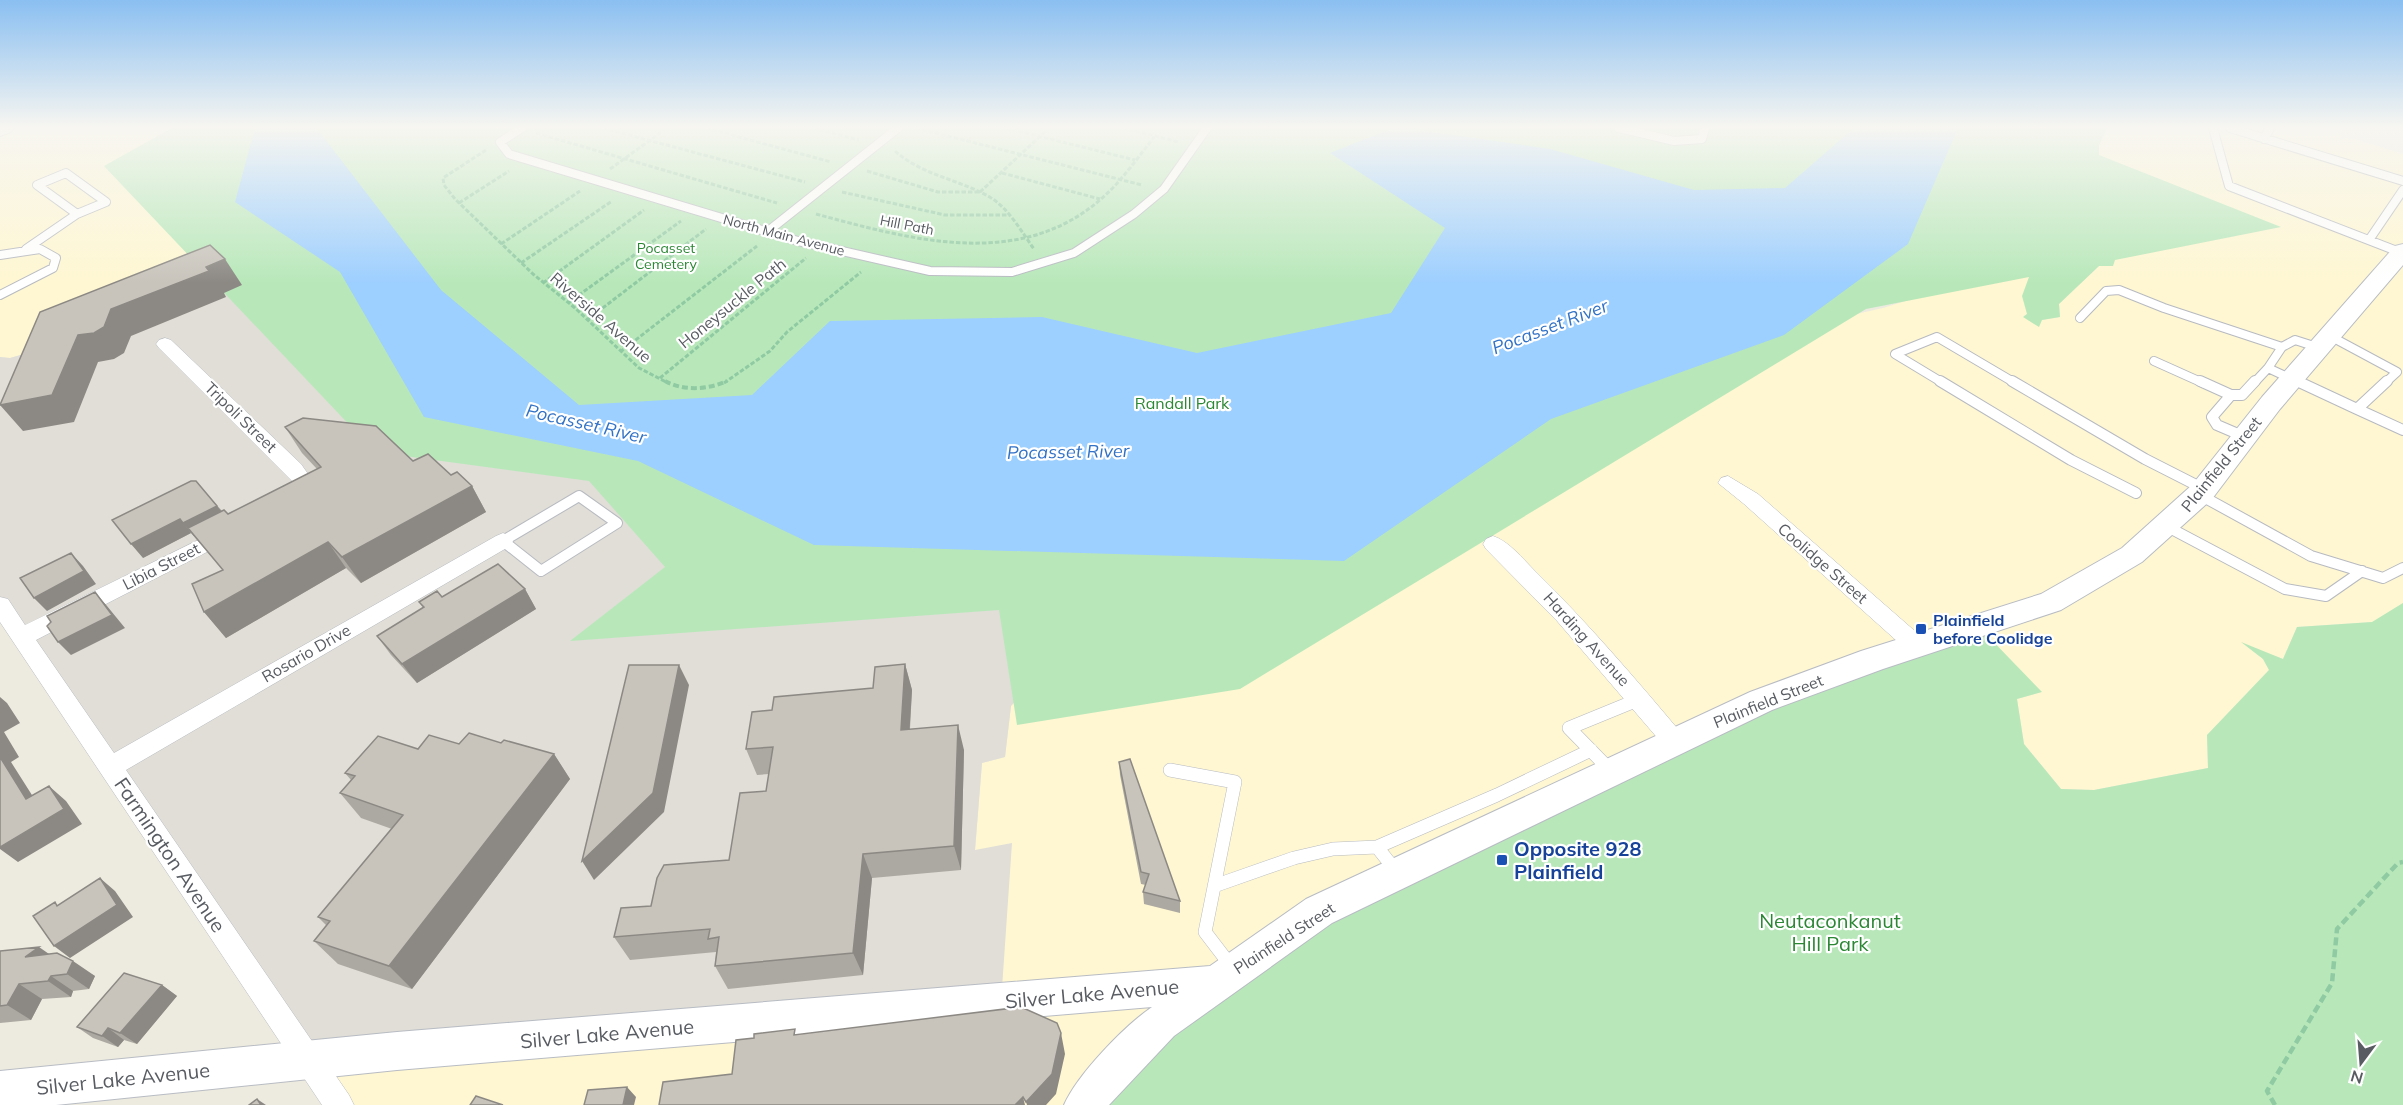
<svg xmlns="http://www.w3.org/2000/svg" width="2403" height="1105" viewBox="0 0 2403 1105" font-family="Mulish,sans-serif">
	<rect width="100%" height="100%" fill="#edebdf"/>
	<!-- commercial -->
	<path fill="#fff7d2" d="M 0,128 L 246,128 L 249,231 L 31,352 L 10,358 L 0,357 Z
		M 2107,128 L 2343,128 L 2339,142 L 2344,138 L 2355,139 L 2403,154 L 2403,603 L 2373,622 L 2297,627 L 2283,659 L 2245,645 L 2263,659 L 2269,670 L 2207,735 L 2208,768 L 2094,790 L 2061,789 L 2024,744 L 2017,699 L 2041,692 L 1983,631 L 1083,1105 L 334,1105 L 318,1064 L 1012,844 L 975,851 L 982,763 L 1005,757 L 1011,706 L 1039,676 L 1795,328 L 1883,308 L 1950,287 L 2033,269 L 2027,314 L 2024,316 L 2042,320 L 2060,317 L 2059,304 L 2099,266 L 2093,177 L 2099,145 Z"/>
	<!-- industrial -->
	<path fill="#e0ded7" d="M 216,263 L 1018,564 L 1039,676 L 1011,706 L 1005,757 L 982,763 L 975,850 L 1012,843 L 1002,988 L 318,1064 L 0,608 L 0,357 L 10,358 L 31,352 Z"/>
	<!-- green -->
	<path fill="#b8e8ba" d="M 172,128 L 2107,128 L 2099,145 L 2099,155 L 2281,227 L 2115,260 L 2113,266 L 2099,266 L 2059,304 L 2060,317 L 2042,320 L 2039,327 L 2023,317 L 2027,314 L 2022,296 L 2029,277 L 1866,309 L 1240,689 L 1017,725 L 999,610 L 570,641 L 665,567 L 589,481 L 375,452 L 104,166 Z
		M 2403,603 L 2403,1105 L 1083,1105 L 1237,968 L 1688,735 L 1982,630 L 2042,692 L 2017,699 L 2024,744 L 2061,789 L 2094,790 L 2208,768 L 2207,735 L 2269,670 L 2263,659 L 2241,642 L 2283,659 L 2297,627 L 2372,622 Z"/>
	<!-- water -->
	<path fill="#9dcfff" d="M 255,128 L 319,128 L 318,130 L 441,290 L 579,405 L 752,395 L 830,321 L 1042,317 L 1197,353 L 1391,313 L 1445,228 L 1330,153 L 1393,128 L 1406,128 L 1550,149 L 1694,190 L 1785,188 L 1854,128 L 1958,128 L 1908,244 L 1784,335 L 1551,419 L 1344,561 L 814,545 L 638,461 L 424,417 L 340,272 L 235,202 Z"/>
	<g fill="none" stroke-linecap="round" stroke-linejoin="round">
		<defs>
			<path id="lane-far2" d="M 522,128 L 500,142 L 509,154 L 798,241 L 930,271 L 1012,272 L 1074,253 L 1134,214 L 1164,189 L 1207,128
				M 1619,128 L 1674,141 L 1702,139 L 1705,128
				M 2213,128 L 2229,186 L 2402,253
				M 2230,128 L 2403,181
				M 2264,139 L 2270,128
				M 66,173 L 106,202 L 77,214 L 37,185 Z
				M 767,232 L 898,128
				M 2369,240 L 2403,190
				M 26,249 L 77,214
				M 0,255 L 40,249 L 56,258 L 53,268 L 0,295
				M 2080,318 L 2106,291 L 2119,290 L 2164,308 L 2282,347 L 2268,368 L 2300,383
				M 2330,336 L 2397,372 L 2385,383
				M 2282,347 L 2295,340 L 2320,348
				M 2154,361 L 2203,383
				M 1943,383 L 1895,354 L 1937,337 L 2015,383
				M 2254,383 L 2268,368"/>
			<path id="lane-far1" d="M 1940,381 L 2071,460 L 2136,493
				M 2012,381 L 2145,459 L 2204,489
				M 2200,381 L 2231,395 L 2242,395 L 2255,381
				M 2297,381 L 2357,409 L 2387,381
				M 2231,395 L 2212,417 L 2217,425 L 2245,437
				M 2357,409 L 2403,430
				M 2200,495 L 2311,556 L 2383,578 L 2403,568
				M 579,496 L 617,523 L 541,571 L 503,541 Z
				M 2166,526 L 2285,589 L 2326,596 L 2362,571
				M 1631,703 L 1640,699"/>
			<path id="lane" d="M 1170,770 L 1235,782 L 1205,932 L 1231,966
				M 1612,772 L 1569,728 L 1635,701
				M 1377,847 L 1497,795 L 1591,750
				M 1214,886 L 1294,858 L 1333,849 L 1377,847 L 1396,871"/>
			<path id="street" d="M 165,338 L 171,340 L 301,464 L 313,481 L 315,490 C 309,501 299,508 287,504 L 284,499 L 294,488 L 293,482 L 159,348 L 156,344 L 159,340 Z
				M 1728,476 L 1758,494 L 1924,639 L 1927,645 L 1924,651 L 1916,654 L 1908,651 L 1744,504 L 1718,483 L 1721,478 Z
				M 229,525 L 236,527 L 239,532 L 236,537 L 36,640 L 114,753 L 496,536 L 503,533 L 510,536 L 513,541 L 510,546 L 126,770 L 349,1095 L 354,1105 L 322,1105 L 0,622 L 0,597 L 8,599 L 25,625 Z
				M 1493,536 C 1509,541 1523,559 1535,571 C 1587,622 1635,678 1682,734 L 1686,741 L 1682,748 L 1674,751 L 1666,748 L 1557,621 L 1486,549 L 1483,544 L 1486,539 Z"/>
			<path id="secondary" d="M 0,128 L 14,128 L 11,132 L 0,136 Z
				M 2403,244 L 2403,265 L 2280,409 L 2212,499 L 2142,562 L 2061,610 L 1883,669 L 1772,710 L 1332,923 L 1174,1036 L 1109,1105 L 1064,1105 C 1077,1075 1124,1026 1152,1007 L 397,1070 L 56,1105 L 0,1105 L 0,1071 L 397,1032 L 1210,966 L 1306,899 L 1750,692 L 1861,651 L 2041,594 L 2122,548 L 2192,485 L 2262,397 L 2395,246 Z"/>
		</defs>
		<!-- lane-far2 casing -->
		<use href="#lane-far2" stroke="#b7bac0" stroke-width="10"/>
		<!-- lane-far1 casing -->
		<use href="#lane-far1" stroke="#b7bac0" stroke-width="12"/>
		<!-- lane casing -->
		<use href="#lane" stroke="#b7bac0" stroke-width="14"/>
		<!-- street casing -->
		<use href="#street" stroke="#b7bac0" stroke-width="1"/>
		<!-- secondary casing -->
		<use href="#secondary" stroke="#b8bcc3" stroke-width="2"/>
		<!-- path-far2 -->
		<path stroke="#90caa3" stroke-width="3" stroke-dasharray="4.5 2" stroke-linecap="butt" d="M 603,128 L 805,182
			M 706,128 L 831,162
			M 813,128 L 859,140
			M 916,128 L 1142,185
			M 1006,128 L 1135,160
			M 1123,128 L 1179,142
			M 536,133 L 777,203
			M 486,150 L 443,178 L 444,185 L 455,199 L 533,274 L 575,308 L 639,368 L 668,383
			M 895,151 C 922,175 957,179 988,196 C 1008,207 1021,231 1034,249
			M 610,169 L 667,128
			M 867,171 L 938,192 L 980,192
			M 1002,173 L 1100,199
			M 842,192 L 945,215 L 1009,215
			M 980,192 L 1049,128
			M 459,203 L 509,171
			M 816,214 C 909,239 1019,271 1101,199 C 1122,181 1138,157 1155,136
			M 501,244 L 580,191
			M 521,263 L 612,201
			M 543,283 L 644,210
			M 568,303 L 681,221
			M 587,320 L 706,229
			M 620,352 L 757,246
			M 660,378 L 806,258
			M 724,383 L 770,351 L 787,332 L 861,272"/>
		<!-- path-far1 -->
		<path stroke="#90caa3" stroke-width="4" stroke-dasharray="6 3" stroke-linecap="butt" d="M 665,381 C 683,391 708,390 727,381"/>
		<!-- path -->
		<path stroke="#90caa3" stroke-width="4.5" stroke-dasharray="8 4" stroke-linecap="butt" d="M 2275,1105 L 2267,1091 L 2332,983 L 2337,929 L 2398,863 L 2403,862"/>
		<!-- lane-far2 -->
		<use href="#lane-far2" stroke="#fff" stroke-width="8"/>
		<!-- lane-far1 -->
		<use href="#lane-far1" stroke="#fff" stroke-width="10"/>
		<!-- lane -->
		<use href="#lane" stroke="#fff" stroke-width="13"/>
		<!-- street -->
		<use href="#street" fill="#fff" fill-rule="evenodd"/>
		<!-- secondary -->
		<use href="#secondary" fill="#fff" fill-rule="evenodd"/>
	</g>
	<!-- wall -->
	<path fill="#aca9a2" d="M 285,427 L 413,461 L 451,475 L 472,486 L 486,512 L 361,583 L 346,568 L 226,638 L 204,612 L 223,570 L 191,533 L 143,558 L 196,481 L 222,511 L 228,514 L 317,469 L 302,453 Z
		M 525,589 L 536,609 L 417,683 L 391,655 L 377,636 L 423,608 L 419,602 L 442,597 Z
		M 905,664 L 912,690 L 910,729 L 964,750 L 961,870 L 872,878 L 863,975 L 728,989 L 715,966 L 716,952 L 630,960 L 614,937 L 651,906 L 729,860 L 766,791 L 769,774 L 757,775 L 746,749 L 772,710 L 873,688 Z
		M 501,743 L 554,754 L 570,779 L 412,989 L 338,964 L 314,941 L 327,926 L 318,917 L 392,829 L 361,818 L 340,793 L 351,780 L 345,773 L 418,749 L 459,744 Z
		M 1119,762 L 1180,901 L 1180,913 L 1144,904 L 1143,892 L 1146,885 L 1141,884 L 1120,775 Z
		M 0,951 L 49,954 L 95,976 L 89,989 L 73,991 L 71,997 L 42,999 L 31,1020 L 0,1023 Z
		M 162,985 L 177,996 L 137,1044 L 124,1040 L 118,1047 L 93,1038 L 77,1027 Z"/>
	<!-- shaded-wall -->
	<path fill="#8c8984" d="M 225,259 L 242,285 L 224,293 L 226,297 L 131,336 L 124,353 L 114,359 L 98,362 L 74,422 L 23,431 L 0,405 L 78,335 L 111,309 Z
		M 472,486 L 486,512 L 361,583 L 342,557 Z
		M 217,506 L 228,519 L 194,536 L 183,523 Z
		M 180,519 L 191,533 L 143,558 L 131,544 Z
		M 328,542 L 346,568 L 226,638 L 204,612 Z
		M 71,553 L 83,566 L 96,584 L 47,611 L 34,598 Z
		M 525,589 L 536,609 L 417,683 L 402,664 Z
		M 95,592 L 107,606 L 125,628 L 71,655 L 58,642 Z
		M 905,664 L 912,690 L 908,755 L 901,730 Z
		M 679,665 L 689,685 L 664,812 L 594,880 L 582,861 Z
		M 0,697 L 7,703 L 20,723 L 4,732 L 19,757 L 11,762 L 44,814 L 26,799 L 0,757 Z
		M 958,725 L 964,750 L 961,870 L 954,846 Z
		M 554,754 L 570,779 L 412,989 L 389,966 Z
		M 49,786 L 66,801 L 82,824 L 18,862 L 0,849 L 0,847 Z
		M 863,854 L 872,878 L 863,975 L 853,953 Z
		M 100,878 L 115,891 L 133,917 L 70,958 L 54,946 Z
		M 39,947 L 62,963 L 25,957 Z
		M 73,961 L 95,976 L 89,989 L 67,974 Z
		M 51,976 L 73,991 L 71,997 L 48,981 Z
		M 19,984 L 42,999 L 31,1020 L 7,1005 Z
		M 162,985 L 177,996 L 137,1044 L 120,1033 Z
		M 108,1028 L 124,1040 L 118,1047 L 102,1036 Z
		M 1061,1033 L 1065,1054 L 1056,1094 L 1046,1105 L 1027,1105 L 1026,1102 Z
		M 627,1087 L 636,1097 L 634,1105 L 623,1105 Z
		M 1023,1097 L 1025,1105 L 1015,1105 Z
		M 257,1099 L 266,1105 L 261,1105 Z"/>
	<!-- building -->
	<path fill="#c8c4bc" stroke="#8c8984" stroke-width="1.5" d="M 210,245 L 225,259 L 206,267 L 209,271 L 111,309 L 104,327 L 94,333 L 78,335 L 52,395 L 0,405 L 40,312 Z
		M 303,418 L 376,426 L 413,461 L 428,454 L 451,475 L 457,472 L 472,486 L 342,557 L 328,542 L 204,612 L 192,584 L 223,570 L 188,528 L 224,510 L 228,514 L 321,467 L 285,427 Z
		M 191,481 L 196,481 L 217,506 L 183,523 L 180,519 L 131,544 L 112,520 Z
		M 71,553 L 84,571 L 34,598 L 20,578 Z
		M 498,564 L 525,589 L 402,664 L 377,636 L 424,607 L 419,602 L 437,591 L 442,597 Z
		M 95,592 L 112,615 L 58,642 L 47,626 L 51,622 L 47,616 Z
		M 905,664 L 901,730 L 958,725 L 954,846 L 863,854 L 853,953 L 715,966 L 719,937 L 708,939 L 710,929 L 614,937 L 621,908 L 651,906 L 657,878 L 664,865 L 729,860 L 740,793 L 766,791 L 773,747 L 746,749 L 752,712 L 772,710 L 774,697 L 873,688 L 875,667 Z
		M 629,665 L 679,665 L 653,793 L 582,861 Z
		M 469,733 L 501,743 L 504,740 L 554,754 L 389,966 L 314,941 L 330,921 L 318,917 L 403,815 L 340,793 L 355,776 L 345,773 L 378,736 L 418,749 L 429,735 L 459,744 Z
		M 0,757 L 26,799 L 49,786 L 64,809 L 0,847 Z
		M 1130,759 L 1180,901 L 1143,892 L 1149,874 L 1141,872 L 1119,762 Z
		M 100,878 L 117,905 L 54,946 L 33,916 L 55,902 L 57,906 Z
		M 39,947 L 25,957 L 57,953 L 73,961 L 67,974 L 51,976 L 48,981 L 19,984 L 7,1005 L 0,1006 L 0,951 Z
		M 124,973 L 162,985 L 120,1033 L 108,1028 L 102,1036 L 77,1027 Z
		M 1021,1007 L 1057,1023 L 1061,1033 L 1052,1074 L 1026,1102 L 1023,1097 L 1015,1105 L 659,1105 L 663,1082 L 732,1074 L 736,1040 L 754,1038 L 754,1034 L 795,1029 L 794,1035 Z
		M 627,1087 L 623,1105 L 584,1105 L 588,1090 Z
		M 476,1096 L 503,1105 L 470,1105 Z
		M 257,1099 L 261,1105 L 249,1105 Z"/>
	<!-- sky -->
	<linearGradient id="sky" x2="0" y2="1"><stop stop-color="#8abff1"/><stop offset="0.45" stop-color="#f7f6f1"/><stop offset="1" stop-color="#f7f6f1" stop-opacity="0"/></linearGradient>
	<rect width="2403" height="283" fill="url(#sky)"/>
	<!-- markers -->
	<g fill="#1a4fb4" stroke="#fff" stroke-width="2">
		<rect x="1915" y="623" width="12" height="12" rx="3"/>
		<rect x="1496" y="854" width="12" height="12" rx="3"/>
	</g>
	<g text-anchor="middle" stroke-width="4.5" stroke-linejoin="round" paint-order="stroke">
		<!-- far-street labels -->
		<g font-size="14" fill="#585c62" stroke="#fff">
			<text transform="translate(907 225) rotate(11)" y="5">Hill Path</text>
			<text transform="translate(784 235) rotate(15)" y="5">North Main Avenue</text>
		</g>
		<!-- far-park labels -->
		<g font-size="14" fill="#2b8734" stroke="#fff">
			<text x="666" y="253">Pocasset<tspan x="666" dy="16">Cemetery</tspan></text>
		</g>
		<!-- street labels -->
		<g font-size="16" fill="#585c62" stroke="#fff">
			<text transform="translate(732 303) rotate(-39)" y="6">Honeysuckle Path</text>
			<text transform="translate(601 317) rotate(41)" y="6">Riverside Avenue</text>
			<text transform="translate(241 417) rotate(44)" y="6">Tripoli Street</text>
			<text transform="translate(2221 464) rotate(-51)" y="6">Plainfield Street</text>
			<text transform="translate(1823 563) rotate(41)" y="6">Coolidge Street</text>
			<text transform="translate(161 566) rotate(-27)" y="6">Libia Street</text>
			<text transform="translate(1587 639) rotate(48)" y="6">Harding Avenue</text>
			<text transform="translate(306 653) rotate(-30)" y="6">Rosario Drive</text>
			<text transform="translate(1768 701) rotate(-22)" y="6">Plainfield Street</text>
			<text transform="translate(1284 938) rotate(-33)" y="6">Plainfield Street</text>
		</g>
		<!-- park labels -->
		<g font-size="16" fill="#2b8734" stroke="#fff">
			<text x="1182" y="409">Randall Park</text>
		</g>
		<!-- transit labels -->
		<g font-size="16" font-weight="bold" fill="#164399" stroke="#fff" text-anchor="start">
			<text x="1933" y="626">Plainfield<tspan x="1933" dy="18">before Coolidge</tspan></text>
		</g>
		<!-- water labels -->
		<g font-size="18" font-style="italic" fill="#3172c6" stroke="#fff">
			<text transform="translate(1550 327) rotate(-21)" y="6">Pocasset River</text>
			<text transform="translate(586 424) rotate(13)" y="6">Pocasset River</text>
			<text transform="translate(1068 452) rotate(-1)" y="6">Pocasset River</text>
		</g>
		<!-- near-transit labels -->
		<g font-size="20" font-weight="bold" fill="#164399" stroke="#fff" text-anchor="start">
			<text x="1514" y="856">Opposite 928<tspan x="1514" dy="23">Plainfield</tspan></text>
		</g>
		<!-- near-street labels -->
		<g font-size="20" fill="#585c62" stroke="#fff">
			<text transform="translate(170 855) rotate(56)" y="7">Farmington Avenue</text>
			<text transform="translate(1092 994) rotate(-5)" y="7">Silver Lake Avenue</text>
			<text transform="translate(607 1034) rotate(-5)" y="7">Silver Lake Avenue</text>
			<text transform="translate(123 1079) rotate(-6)" y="7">Silver Lake Avenue</text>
		</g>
		<!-- near-park labels -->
		<g font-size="20" fill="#2b8734" stroke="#fff">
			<text x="1830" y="928">Neutaconkanut<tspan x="1830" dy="23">Hill Park</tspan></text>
		</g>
	</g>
	<!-- north arrow -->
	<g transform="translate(2361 1063) rotate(196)" stroke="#ffffff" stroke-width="4.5" paint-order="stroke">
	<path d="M0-4.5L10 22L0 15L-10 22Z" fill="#585c62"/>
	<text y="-9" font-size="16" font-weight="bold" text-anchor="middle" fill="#585c62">N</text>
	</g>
</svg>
